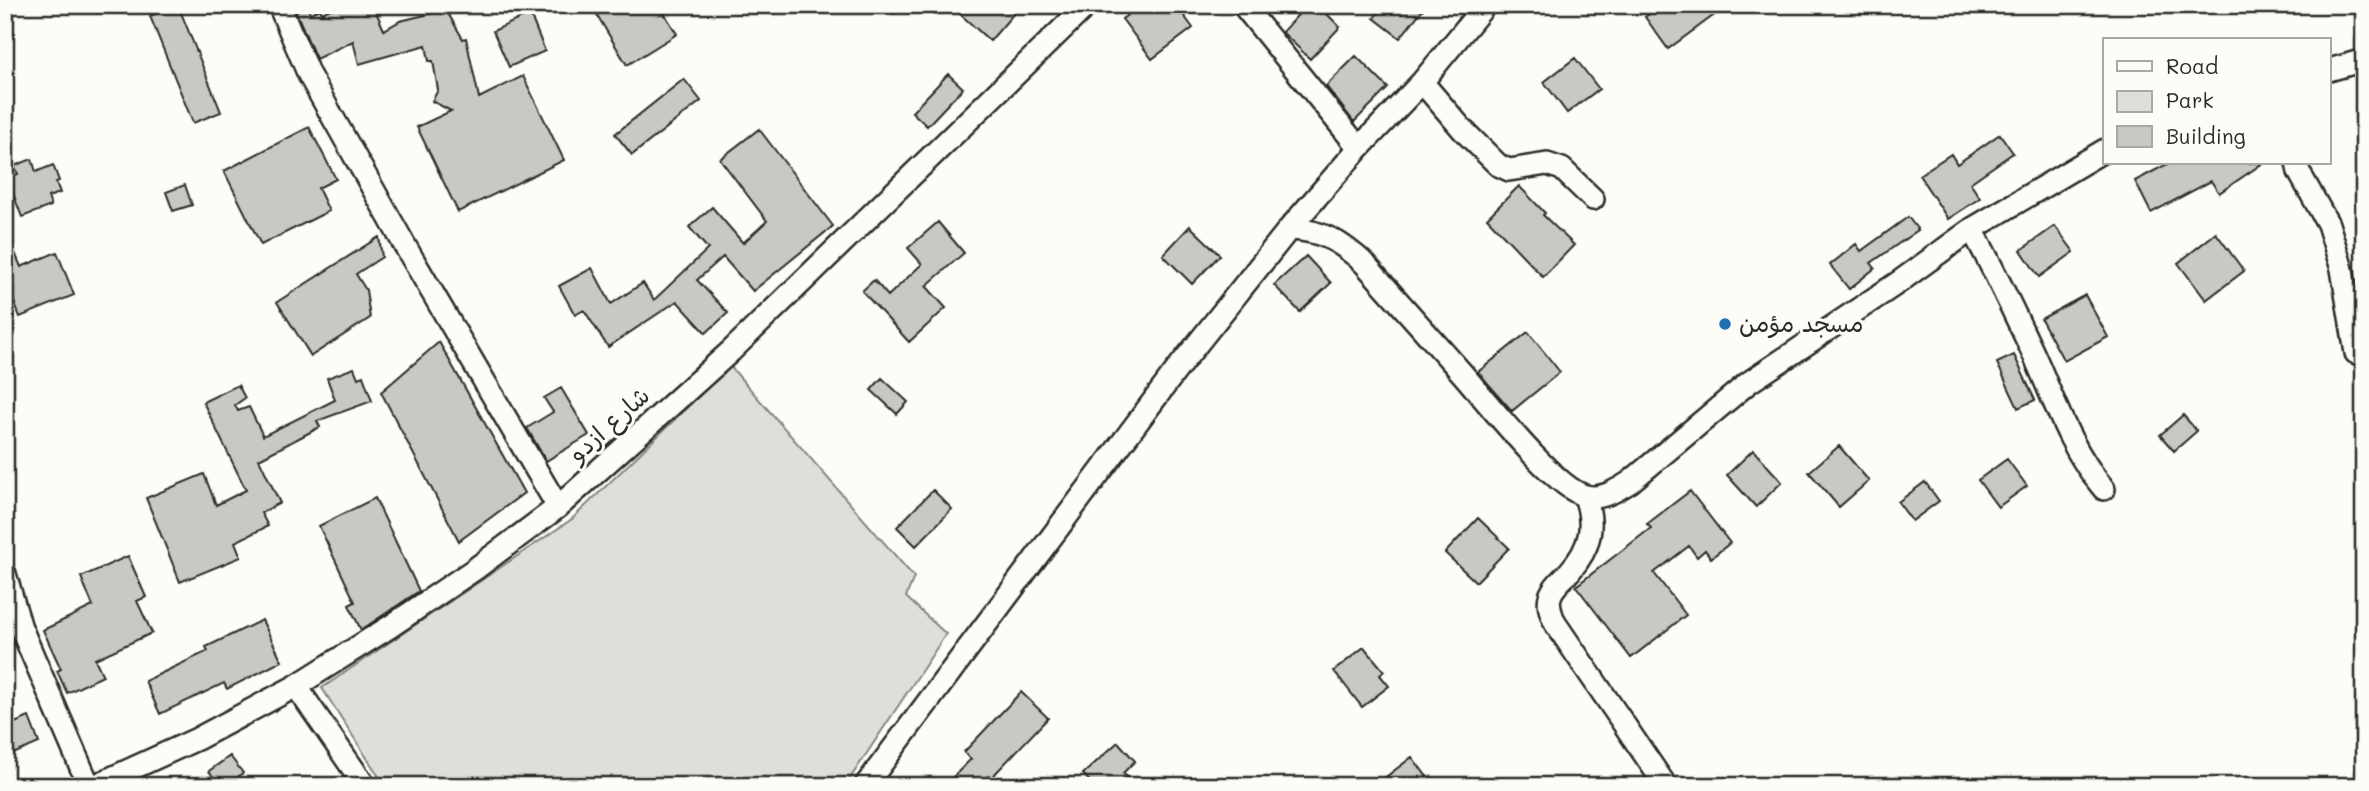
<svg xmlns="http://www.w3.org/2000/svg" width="2369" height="791" viewBox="0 0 2369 791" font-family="Mali,'Playpen Sans Arabic',sans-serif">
	<rect width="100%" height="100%" fill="#fdfcf7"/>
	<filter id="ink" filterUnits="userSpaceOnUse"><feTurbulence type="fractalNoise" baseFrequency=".0143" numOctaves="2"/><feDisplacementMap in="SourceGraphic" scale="14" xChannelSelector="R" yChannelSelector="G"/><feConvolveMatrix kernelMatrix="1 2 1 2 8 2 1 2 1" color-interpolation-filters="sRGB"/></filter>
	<g filter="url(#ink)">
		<!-- green -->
		<path fill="#dfdeda" stroke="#858482" stroke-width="2" d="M 730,366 L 914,577 L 906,597 L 946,634 L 845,786 L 385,786 L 322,688 L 572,519 Z"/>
		<!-- building -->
		<path fill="#c9c8c4" stroke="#2b2b2b" stroke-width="2" d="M 178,5 L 221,112 L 193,123 L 150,16 Z
			M 293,5 L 306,5 L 310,13 L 320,9 L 322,13 L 339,5 L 373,5 L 384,30 L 400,21 L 446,10 L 463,39 L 466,38 L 479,98 L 523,76 L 564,160 L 458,212 L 417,127 L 451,111 L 432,101 L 438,90 L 433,61 L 429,61 L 426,45 L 359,64 L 353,41 L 316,59 Z
			M 591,5 L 659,5 L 677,34 L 627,65 Z
			M 950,5 L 1021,5 L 990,41 Z
			M 1141,5 L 1176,5 L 1193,28 L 1152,59 L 1122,19 Z
			M 1307,5 L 1318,5 L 1340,27 L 1310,59 L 1282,32 Z
			M 1384,5 L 1426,5 L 1400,38 L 1374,18 Z
			M 1661,5 L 1728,5 L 1668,49 L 1645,17 Z
			M 530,14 L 545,51 L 509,67 L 493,31 Z
			M 1356,56 L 1388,88 L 1354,122 L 1326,86 Z
			M 1575,58 L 1599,89 L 1567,113 L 1544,82 Z
			M 948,74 L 963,88 L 927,126 L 912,112 Z
			M 684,79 L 701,101 L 632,155 L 615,134 Z
			M 309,127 L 336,179 L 318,188 L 329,211 L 261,245 L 224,171 Z
			M 759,129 L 833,226 L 753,291 L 723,257 L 697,280 L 728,313 L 706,333 L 677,301 L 608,347 L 584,310 L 575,315 L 559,286 L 592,268 L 611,304 L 643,283 L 654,300 L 708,249 L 689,227 L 712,207 L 743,243 L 767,221 L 720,159 Z
			M 2000,134 L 2013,153 L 1970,183 L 1980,198 L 1948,219 L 1919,175 L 1951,154 L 1957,164 Z
			M 32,159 L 36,172 L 53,165 L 59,181 L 56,182 L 60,193 L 48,197 L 51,206 L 22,217 L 7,178 L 18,174 L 14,166 Z
			M 2169,163 L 2263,163 L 2219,193 L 2211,181 L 2151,213 L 2135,181 Z
			M 185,185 L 192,205 L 173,211 L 166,192 Z
			M 1519,186 L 1545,213 L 1543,215 L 1574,245 L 1543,277 L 1487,218 Z
			M 1908,217 L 1918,230 L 1871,263 L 1875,268 L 1849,289 L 1830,265 L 1856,244 L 1861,251 Z
			M 938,222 L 964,253 L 926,286 L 946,308 L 909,342 L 862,291 L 874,280 L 888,296 L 922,264 L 908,248 Z
			M 1190,226 L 1220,255 L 1192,284 L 1163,255 Z
			M 2055,226 L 2074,252 L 2039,277 L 2021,250 Z
			M 5,229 L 21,267 L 57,252 L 74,295 L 20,317 L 5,279 Z
			M 2216,233 L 2244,271 L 2206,300 L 2178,263 Z
			M 379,237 L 382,257 L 356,274 L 366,290 L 370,318 L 311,356 L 277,302 Z
			M 1306,256 L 1331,283 L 1300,312 L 1274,285 Z
			M 2085,295 L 2108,337 L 2064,361 L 2041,319 Z
			M 1528,332 L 1560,372 L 1512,411 L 1478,372 Z
			M 439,342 L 524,493 L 459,541 L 381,392 Z
			M 2014,355 L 2035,400 L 2018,408 L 1997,363 Z
			M 354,368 L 358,378 L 363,376 L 372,401 L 317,421 L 320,427 L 259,459 L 280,503 L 261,513 L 268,526 L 235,542 L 241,557 L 180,582 L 146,498 L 204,474 L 216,505 L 246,490 L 203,402 L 238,385 L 245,398 L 235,405 L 238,411 L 249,407 L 263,436 L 335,400 L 327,378 Z
			M 882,378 L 908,402 L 897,414 L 871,390 Z
			M 561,388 L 589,435 L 546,461 L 527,428 L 553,412 L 544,398 Z
			M 2183,415 L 2197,431 L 2174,451 L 2160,435 Z
			M 1839,446 L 1869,481 L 1839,507 L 1809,472 Z
			M 1753,450 L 1782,482 L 1756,507 L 1727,475 Z
			M 2007,459 L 2027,486 L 1998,507 L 1978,480 Z
			M 1925,482 L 1939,501 L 1912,521 L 1898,502 Z
			M 933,490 L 952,509 L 916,546 L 897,527 Z
			M 1690,491 L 1730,543 L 1711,558 L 1705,550 L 1697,557 L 1689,546 L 1654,573 L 1686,615 L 1631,658 L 1576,586 L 1651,528 L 1647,524 Z
			M 375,498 L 419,591 L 361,630 L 349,605 L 355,602 L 319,526 Z
			M 1478,518 L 1509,548 L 1476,582 L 1445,553 Z
			M 128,556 L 146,597 L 137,601 L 152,633 L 95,659 L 103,676 L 67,693 L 57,671 L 61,669 L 43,630 L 93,606 L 81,577 Z
			M 262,620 L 282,661 L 227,689 L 224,683 L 160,714 L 145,681 L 208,651 L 206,647 Z
			M 1364,647 L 1384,671 L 1380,675 L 1389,686 L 1362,707 L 1334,671 Z
			M 1021,692 L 1048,718 L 991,778 L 989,776 L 980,786 L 944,786 L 971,759 L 964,752 Z
			M 29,717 L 39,743 L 11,755 L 5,740 L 5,727 Z
			M 1118,742 L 1135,761 L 1123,773 L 1135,786 L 1094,786 L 1083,774 Z
			M 230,756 L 243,773 L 226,786 L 220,786 L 209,771 Z
			M 1412,757 L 1434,786 L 1374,786 Z"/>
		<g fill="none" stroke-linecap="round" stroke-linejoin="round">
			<defs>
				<path id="minor" d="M 279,5 L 309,75 L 408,251 L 558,507
					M 1243,5 L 1359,148
					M 2329,70 L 2364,60
					M 1422,82 L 1463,130 L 1498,165 L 1509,170 L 1547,164 L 1562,169 L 1593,199
					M 2297,163 L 2299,172 L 2328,224 L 2342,269 L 2356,353
					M 1289,229 C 1322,230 1341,242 1365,264 C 1397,300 1429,336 1461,372 C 1485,399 1555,489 1586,496 C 1602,500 1617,490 1630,482 L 1748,383 L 1899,282 L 1972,229 L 2105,150
					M 1972,229 C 1994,270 2014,312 2034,355 C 2055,402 2070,449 2104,489
					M 1585,496 C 1595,526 1591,547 1570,571 C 1564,578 1556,584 1552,592 C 1546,602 1551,614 1555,623 L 1666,786
					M 5,574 L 21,628 L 89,786
					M 296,686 L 365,786
					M 94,786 L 197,739 L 296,686 L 391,626 L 475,569 L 558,507 L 731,351 L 1087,5
					M 865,786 L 1178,368 L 1289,229 L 1359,148 L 1422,82 L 1485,5"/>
			</defs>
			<!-- minor casing -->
			<use href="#minor" stroke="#2b2b2b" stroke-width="26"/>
			<!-- minor -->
			<use href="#minor" stroke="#fdfcf7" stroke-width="21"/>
		</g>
	</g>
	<!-- markers -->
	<circle fill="#1f6fb2" stroke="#fdfcf7" stroke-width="2.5" cx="1725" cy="324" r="7"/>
	<g text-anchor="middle" stroke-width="6" stroke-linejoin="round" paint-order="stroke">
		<!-- poi labels -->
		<g font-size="24" fill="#2b2b2b" stroke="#fdfcf7" text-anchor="start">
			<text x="1739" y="332">مسجد مؤمن</text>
		</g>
		<!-- street labels -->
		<g font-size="24" fill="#2b2b2b" stroke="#fdfcf7">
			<text transform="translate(609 425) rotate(-42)" y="8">شارع ازدو</text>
		</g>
	</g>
	<!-- margin -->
	<rect width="2369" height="791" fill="none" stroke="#fdfcf7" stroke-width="28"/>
	<rect x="14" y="14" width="2341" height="763" fill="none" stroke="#2b2b2b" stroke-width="2.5" filter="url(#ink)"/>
	<!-- legend -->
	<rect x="2103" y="38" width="228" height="126" fill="#fdfcf7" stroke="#a9a8a5" stroke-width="2"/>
	<rect x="2117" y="61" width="35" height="10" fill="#fdfcf7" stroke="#a9a8a5" stroke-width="2"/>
	<text x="2166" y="74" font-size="21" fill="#2b2b2b">Road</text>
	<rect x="2117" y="91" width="35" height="21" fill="#dfdeda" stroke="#a9a8a5" stroke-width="2"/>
	<text x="2166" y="108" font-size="21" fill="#2b2b2b">Park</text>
	<rect x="2117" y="126" width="35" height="21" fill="#c9c8c4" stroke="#a9a8a5" stroke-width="2"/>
	<text x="2166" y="144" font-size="21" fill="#2b2b2b">Building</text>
</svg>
